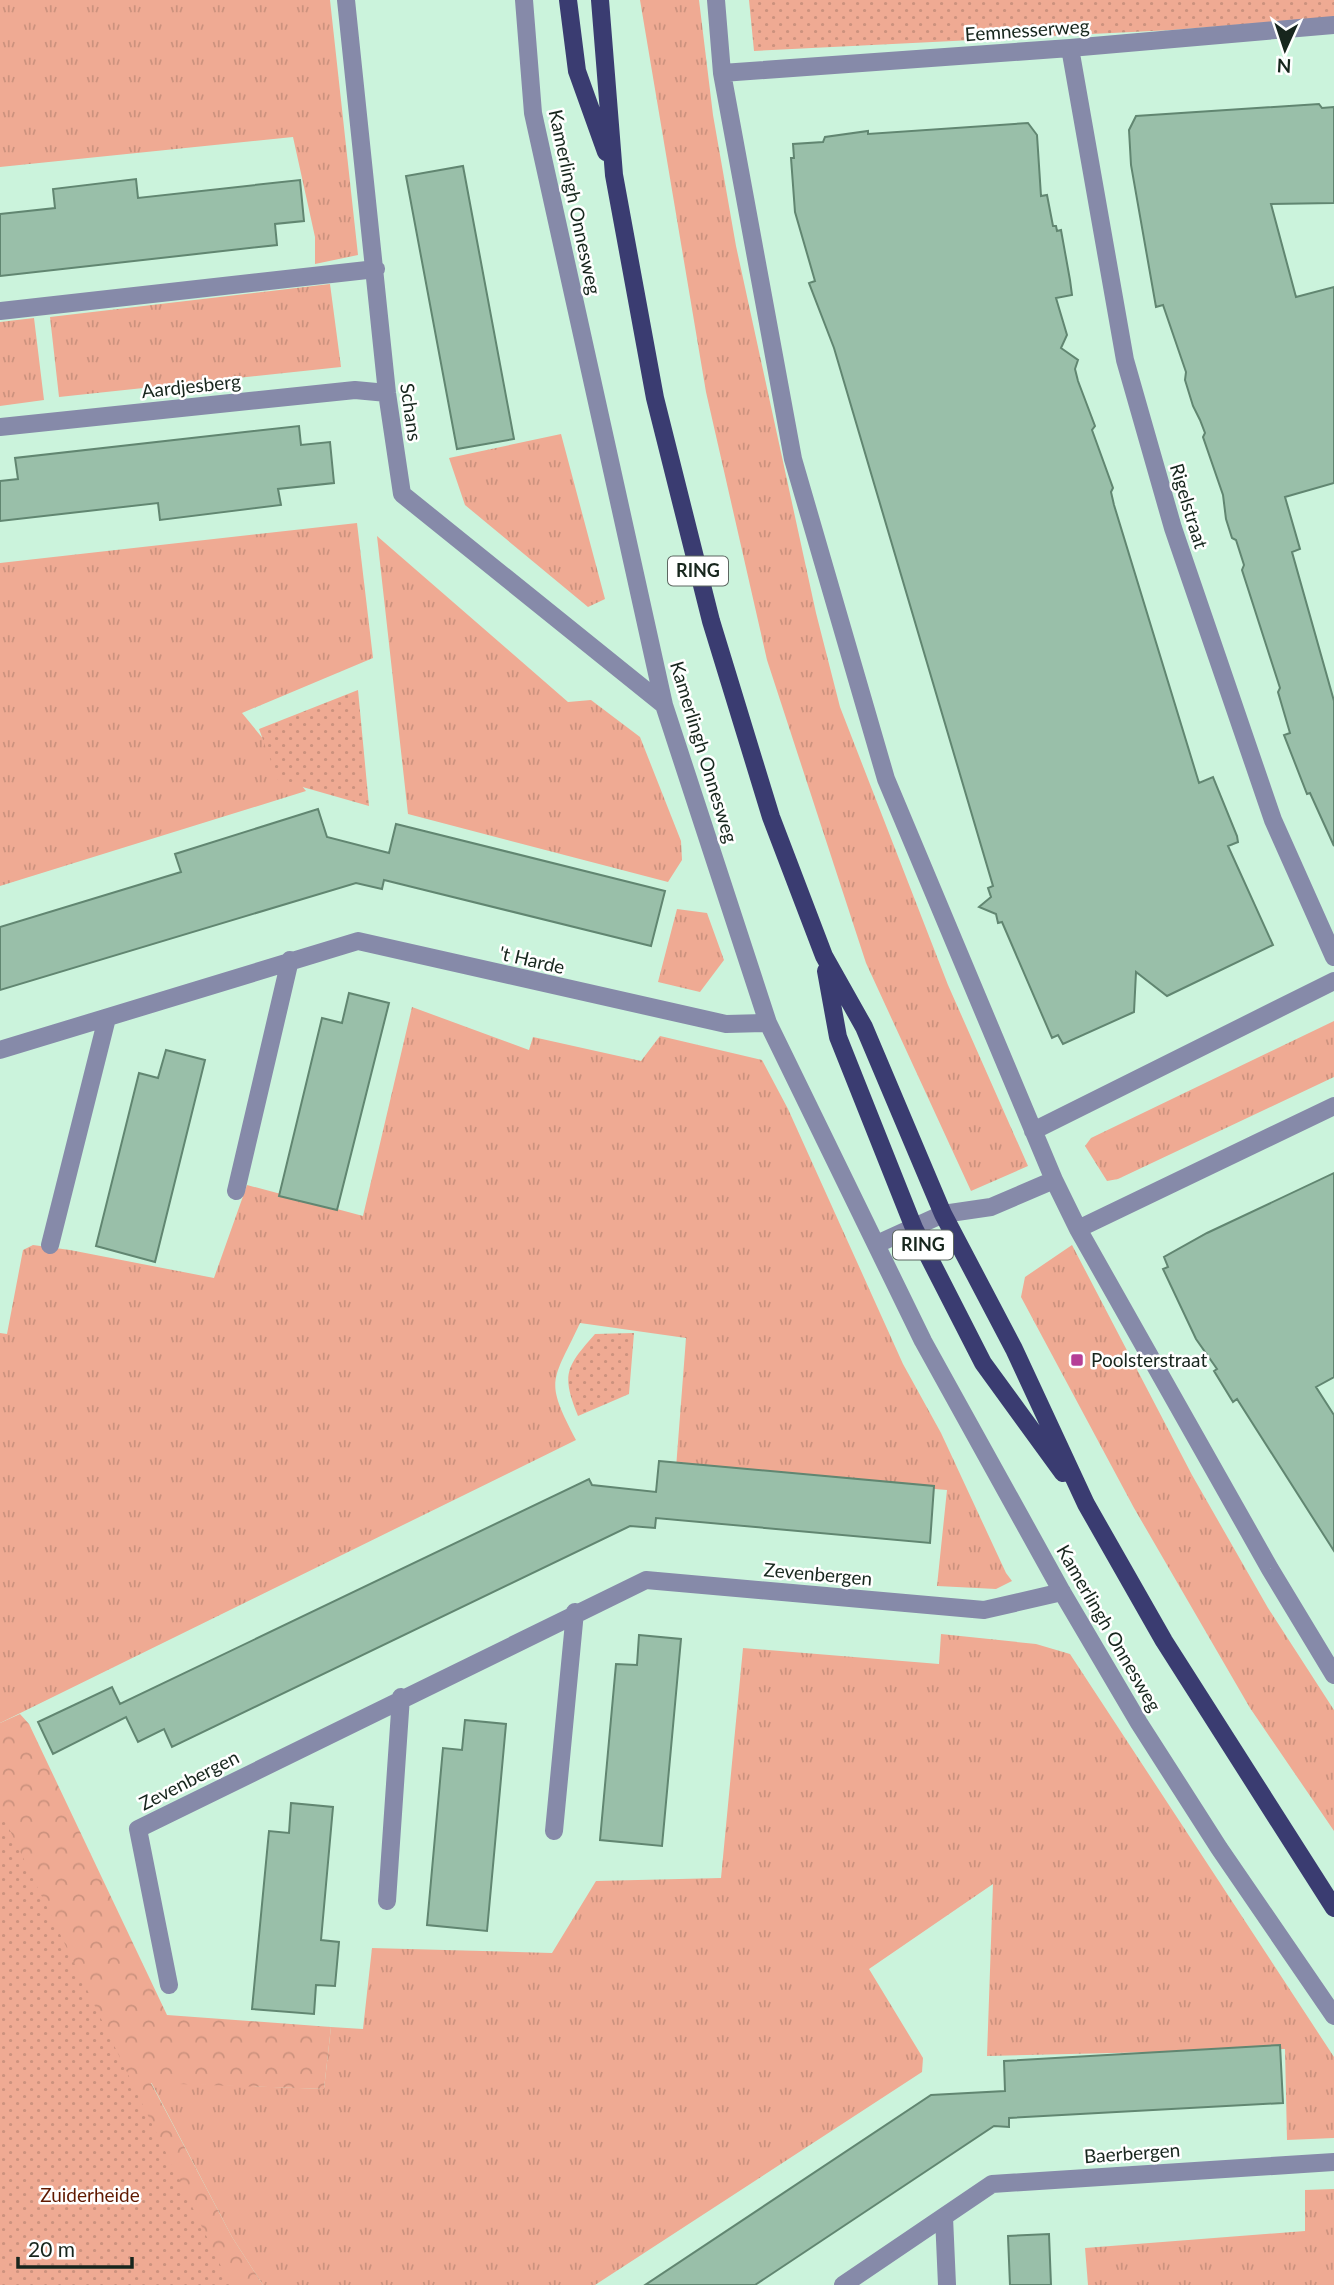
<svg xmlns="http://www.w3.org/2000/svg" width="1334" height="2285" viewBox="0 0 1334 2285" font-family="Lato,sans-serif">
	<defs>
		<pattern id="grass-tufts" width="24" height="20" patternUnits="userSpaceOnUse" patternTransform="scale(1.75)"><rect width="24" height="20" fill="#efaa93"/><path d="M3 7l-1-3M5 7V3M7 7l1-3M15 17l-1-3M17 17v-4M19 17l1-3" fill="none" stroke="#cc927e"/></pattern>
		<pattern id="forest-crowns" width="20" height="18" patternUnits="userSpaceOnUse" patternTransform="scale(1.75)"><rect width="20" height="18" fill="#efaa93"/><path d="M2 6a3 3 0 1 1 6 0M12 15a3 3 0 1 1 6 0" fill="none" stroke="#cc927e"/></pattern>
		<pattern id="park-dots" width="8" height="8" patternUnits="userSpaceOnUse" patternTransform="scale(1.75)"><rect width="8" height="8" fill="#efaa93"/><path d="M2 2h.1M6 6h.1" fill="none" stroke="#cc927e" stroke-width="1.8" stroke-linecap="round"/></pattern>
	</defs>
	<rect width="100%" height="100%" fill="#cbf3dc"/>
	<!-- grass -->
	<path fill="url(#grass-tufts)" d="M 0,0 L 330,0 L 358,255 L 315,264 L 315,237 L 293,137 L 0,167 Z
		M 640,0 L 699,0 L 713,115 L 736,246 L 816,613 L 840,707 L 948,985 L 1028,1166 L 971,1191 L 866,963 L 767,660 L 706,392 Z
		M 330,284 L 341,367 L 59,397 L 50,317 Z
		M 34,318 L 44,400 L 0,406 L 0,322 Z
		M 561,434 L 605,599 L 588,607 L 465,505 L 449,458 Z
		M 357,523 L 373,658 L 242,713 L 306,791 L 0,886 L 0,563 Z
		M 377,536 L 568,702 L 591,700 L 640,737 L 681,841 L 682,860 L 668,882 L 408,814 Z
		M 677,909 L 707,913 L 724,960 L 700,992 L 658,982 Z
		M 412,1007 L 529,1050 L 533,1037 L 641,1061 L 660,1036 L 762,1060 L 788,1109 L 903,1364 L 941,1433 L 1006,1573 L 1012,1581 L 996,1589 L 937,1586 L 947,1490 L 676,1468 L 686,1338 L 580,1323 C 552,1383 544,1379 576,1440 L 0,1723 L 0,1333 L 7,1334 L 23,1250 L 33,1245 L 70,1250 L 214,1278 L 247,1185 L 363,1216 Z
		M 1334,1021 L 1334,1077 L 1118,1179 L 1107,1181 L 1085,1146 L 1091,1138 Z
		M 1072,1245 L 1192,1475 L 1268,1608 L 1334,1710 L 1334,1831 L 1250,1708 L 1134,1508 L 1021,1297 L 1025,1277 Z
		M 941,1634 L 1036,1644 L 1070,1654 L 1334,2057 L 1334,2138 L 1287,2140 L 1285,2049 L 987,2056 L 993,1884 L 869,1969 L 923,2058 L 922,2072 L 595,2285 L 263,2285 L 232,2237 L 151,2082 L 324,2089 L 331,2027 L 363,2029 L 372,1948 L 552,1953 L 596,1881 L 721,1878 L 743,1648 L 939,1664 Z
		M 1334,2189 L 1334,2285 L 1088,2285 L 1085,2248 L 1305,2231 L 1305,2190 Z"/>
	<!-- forest -->
	<path fill="url(#forest-crowns)" d="M 20,1714 L 29,1724 L 167,2015 L 331,2027 L 324,2089 L 151,2083 L 232,2237 L 263,2285 L 0,2285 L 0,1723 Z"/>
	<!-- park -->
	<path fill="url(#park-dots)" d="M 749,0 L 1334,0 L 1334,17 L 1172,30 L 754,51 Z
		M 358,690 L 369,806 L 278,780 L 259,729 Z
		M 634,1333 L 629,1394 L 578,1416 C 561,1374 566,1367 595,1334 Z
		M 0,1810 L 230,2285 L 0,2285 Z"/>
	<!-- building -->
	<path fill="#99bfa9" stroke="#618671" stroke-width="2" d="M 1319,104 L 1322,108 L 1334,107 L 1334,203 L 1271,204 L 1296,297 L 1334,287 L 1334,483 L 1285,497 L 1300,549 L 1292,552 L 1334,701 L 1334,846 L 1310,793 L 1307,794 L 1284,735 L 1290,733 L 1278,692 L 1280,688 L 1242,570 L 1244,565 L 1236,540 L 1232,538 L 1226,519 L 1223,495 L 1203,437 L 1205,433 L 1200,420 L 1193,406 L 1185,380 L 1186,372 L 1163,305 L 1156,307 L 1131,165 L 1129,130 L 1136,116 Z
		M 1028,123 L 1037,135 L 1041,196 L 1047,195 L 1053,226 L 1056,226 L 1057,231 L 1061,230 L 1070,280 L 1072,295 L 1056,298 L 1067,335 L 1061,348 L 1078,360 L 1075,369 L 1078,381 L 1095,426 L 1092,430 L 1113,488 L 1111,492 L 1114,505 L 1199,783 L 1213,777 L 1237,836 L 1238,842 L 1228,846 L 1273,945 L 1167,996 L 1136,972 L 1134,1012 L 1063,1044 L 1058,1035 L 1052,1038 L 1002,922 L 998,923 L 996,914 L 979,907 L 991,897 L 988,888 L 993,886 L 834,348 L 809,283 L 815,281 L 795,212 L 791,158 L 794,158 L 793,144 L 823,142 L 825,137 L 868,131 L 868,134 Z
		M 463,166 L 514,439 L 457,449 L 406,176 Z
		M 136,179 L 138,198 L 300,180 L 304,221 L 275,224 L 277,245 L 0,276 L 0,214 L 55,208 L 53,189 Z
		M 299,426 L 301,445 L 330,442 L 334,483 L 278,489 L 281,505 L 160,520 L 158,503 L 0,521 L 0,481 L 18,479 L 15,458 Z
		M 318,809 L 327,837 L 389,853 L 396,824 L 665,891 L 651,946 L 384,880 L 382,889 L 356,883 L 0,990 L 0,927 L 181,872 L 175,854 Z
		M 349,993 L 389,1003 L 337,1210 L 279,1196 L 322,1018 L 342,1023 Z
		M 166,1050 L 205,1060 L 155,1262 L 96,1246 L 139,1073 L 158,1078 Z
		M 1334,1173 L 1334,1377 L 1316,1387 L 1334,1415 L 1334,1551 L 1237,1399 L 1233,1402 L 1214,1371 L 1217,1369 L 1196,1339 L 1163,1269 L 1168,1267 L 1164,1257 L 1207,1233 Z
		M 659,1461 L 934,1486 L 930,1543 L 656,1518 L 655,1528 L 630,1526 L 172,1747 L 164,1729 L 138,1742 L 126,1717 L 53,1754 L 38,1722 L 112,1687 L 120,1704 L 589,1479 L 592,1485 L 656,1492 Z
		M 639,1635 L 681,1639 L 662,1846 L 600,1840 L 616,1664 L 637,1665 Z
		M 465,1720 L 506,1724 L 487,1931 L 427,1925 L 443,1748 L 462,1750 Z
		M 291,1803 L 333,1807 L 321,1940 L 339,1942 L 335,1986 L 316,1985 L 314,2014 L 252,2009 L 269,1831 L 289,1833 Z
		M 1280,2045 L 1283,2103 L 1009,2118 L 1009,2127 L 994,2126 L 755,2285 L 645,2285 L 931,2095 L 1005,2091 L 1004,2061 Z
		M 1049,2234 L 1051,2285 L 1010,2285 L 1008,2236 Z"/>
	<g fill="none" stroke-linecap="round" stroke-linejoin="round">
		<!-- minor -->
		<path stroke="#868aa9" stroke-width="18" d="M 346,0 L 387,393 L 402,494 L 664,705
			M 524,0 L 533,113 L 664,705 L 768,1023 L 923,1341 L 1062,1592 L 1139,1723 L 1219,1848 L 1334,2016
			M 716,0 L 722,73 L 793,459 L 886,779 L 1054,1180 L 1078,1229 L 1270,1569 L 1334,1675
			M 1070,48 L 1125,360 L 1173,528 L 1273,820 L 1334,957
			M 722,73 L 1070,48 L 1334,25
			M 0,311 L 376,269
			M 0,427 L 355,390 L 387,393
			M 0,1050 L 358,941 L 726,1024 L 768,1023
			M 1033,1131 L 1334,981
			M 236,1191 L 290,960
			M 1078,1229 L 1334,1106
			M 877,1244 L 943,1214 L 991,1207 L 1054,1180
			M 50,1245 L 107,1018
			M 554,1831 L 575,1612
			M 387,1901 L 401,1697
			M 169,1985 L 138,1829 L 646,1580 L 984,1610 L 1062,1592
			M 944,2217 L 947,2285
			M 843,2285 L 992,2184 L 1334,2162"/>
		<!-- primary -->
		<path stroke="#3a3c71" stroke-width="18" d="M 568,0 L 577,71 L 606,152
			M 600,0 L 614,175 L 655,398 L 711,621 L 771,817 L 824,956 L 864,1027 L 943,1214 L 1014,1349 L 1086,1504 L 1164,1641 L 1334,1908
			M 826,971 L 838,1037 L 914,1228 L 983,1363 L 1063,1473"/>
	</g>
	<!-- markers -->
	<rect fill="#b53f97" stroke="#fff" stroke-width="2.5" x="1070" y="1353" width="14" height="14" rx="3.5"/>
	<g text-anchor="middle" stroke-width="5" stroke-linejoin="round" paint-order="stroke">
		<!-- shield labels -->
		<g fill="#fff" stroke="#5d6761" stroke-width="2">
			<rect x="668" y="556.5" width="60" height="29" rx="5"/>
			<rect x="893" y="1230.5" width="60" height="29" rx="5"/>
		</g>
		<g font-size="18" font-weight="bold" fill="#17261d">
			<text x="698" y="577">RING</text>
			<text x="923" y="1251">RING</text>
		</g>
		<!-- street labels -->
		<g font-size="19" fill="#17261d" stroke="#fff">
			<text transform="translate(1027 30) rotate(-4)" y="7">Eemnesserweg</text>
			<text transform="translate(575 202) rotate(78)" y="7">Kamerlingh Onnesweg</text>
			<text transform="translate(191 386) rotate(-6)" y="7">Aardjesberg</text>
			<text transform="translate(411 412) rotate(82)" y="7">Schans</text>
			<text transform="translate(1189 506) rotate(73)" y="7">Rigelstraat</text>
			<text transform="translate(704 752) rotate(73)" y="7">Kamerlingh Onnesweg</text>
			<text transform="translate(532 960) rotate(13)" y="7">'t Harde</text>
			<text transform="translate(818 1574) rotate(5)" y="7">Zevenbergen</text>
			<text transform="translate(1109 1628) rotate(60)" y="7">Kamerlingh Onnesweg</text>
			<text transform="translate(189 1780) rotate(-27)" y="7">Zevenbergen</text>
			<text transform="translate(1132 2153) rotate(-4)" y="7">Baerbergen</text>
		</g>
		<!-- poi labels -->
		<g font-size="19" fill="#17261d" stroke="#fff" text-anchor="start">
			<text x="1091" y="1367">Poolsterstraat</text>
		</g>
		<!-- park labels -->
		<g font-size="19" fill="#601900" stroke="#fff">
			<text x="90" y="2202">Zuiderheide</text>
		</g>
	</g>
	<!-- north arrow -->
	<g transform="translate(1285 49) rotate(183)" stroke="#ffffff" stroke-width="5" paint-order="stroke">
	<path d="M0-5L12 26L0 18L-12 26Z" fill="#17261d"/>
	<text y="-10" font-size="19" font-weight="bold" text-anchor="middle" fill="#17261d">N</text>
	</g>
	<!-- scale -->
	<path d="M18 2257v10h114v-10" fill="none" stroke="#17261d" stroke-width="3.5"/>
	<text x="28" y="2257" font-size="21" fill="#17261d" stroke="#ffffff" stroke-width="5" paint-order="stroke">20 m</text>
</svg>
